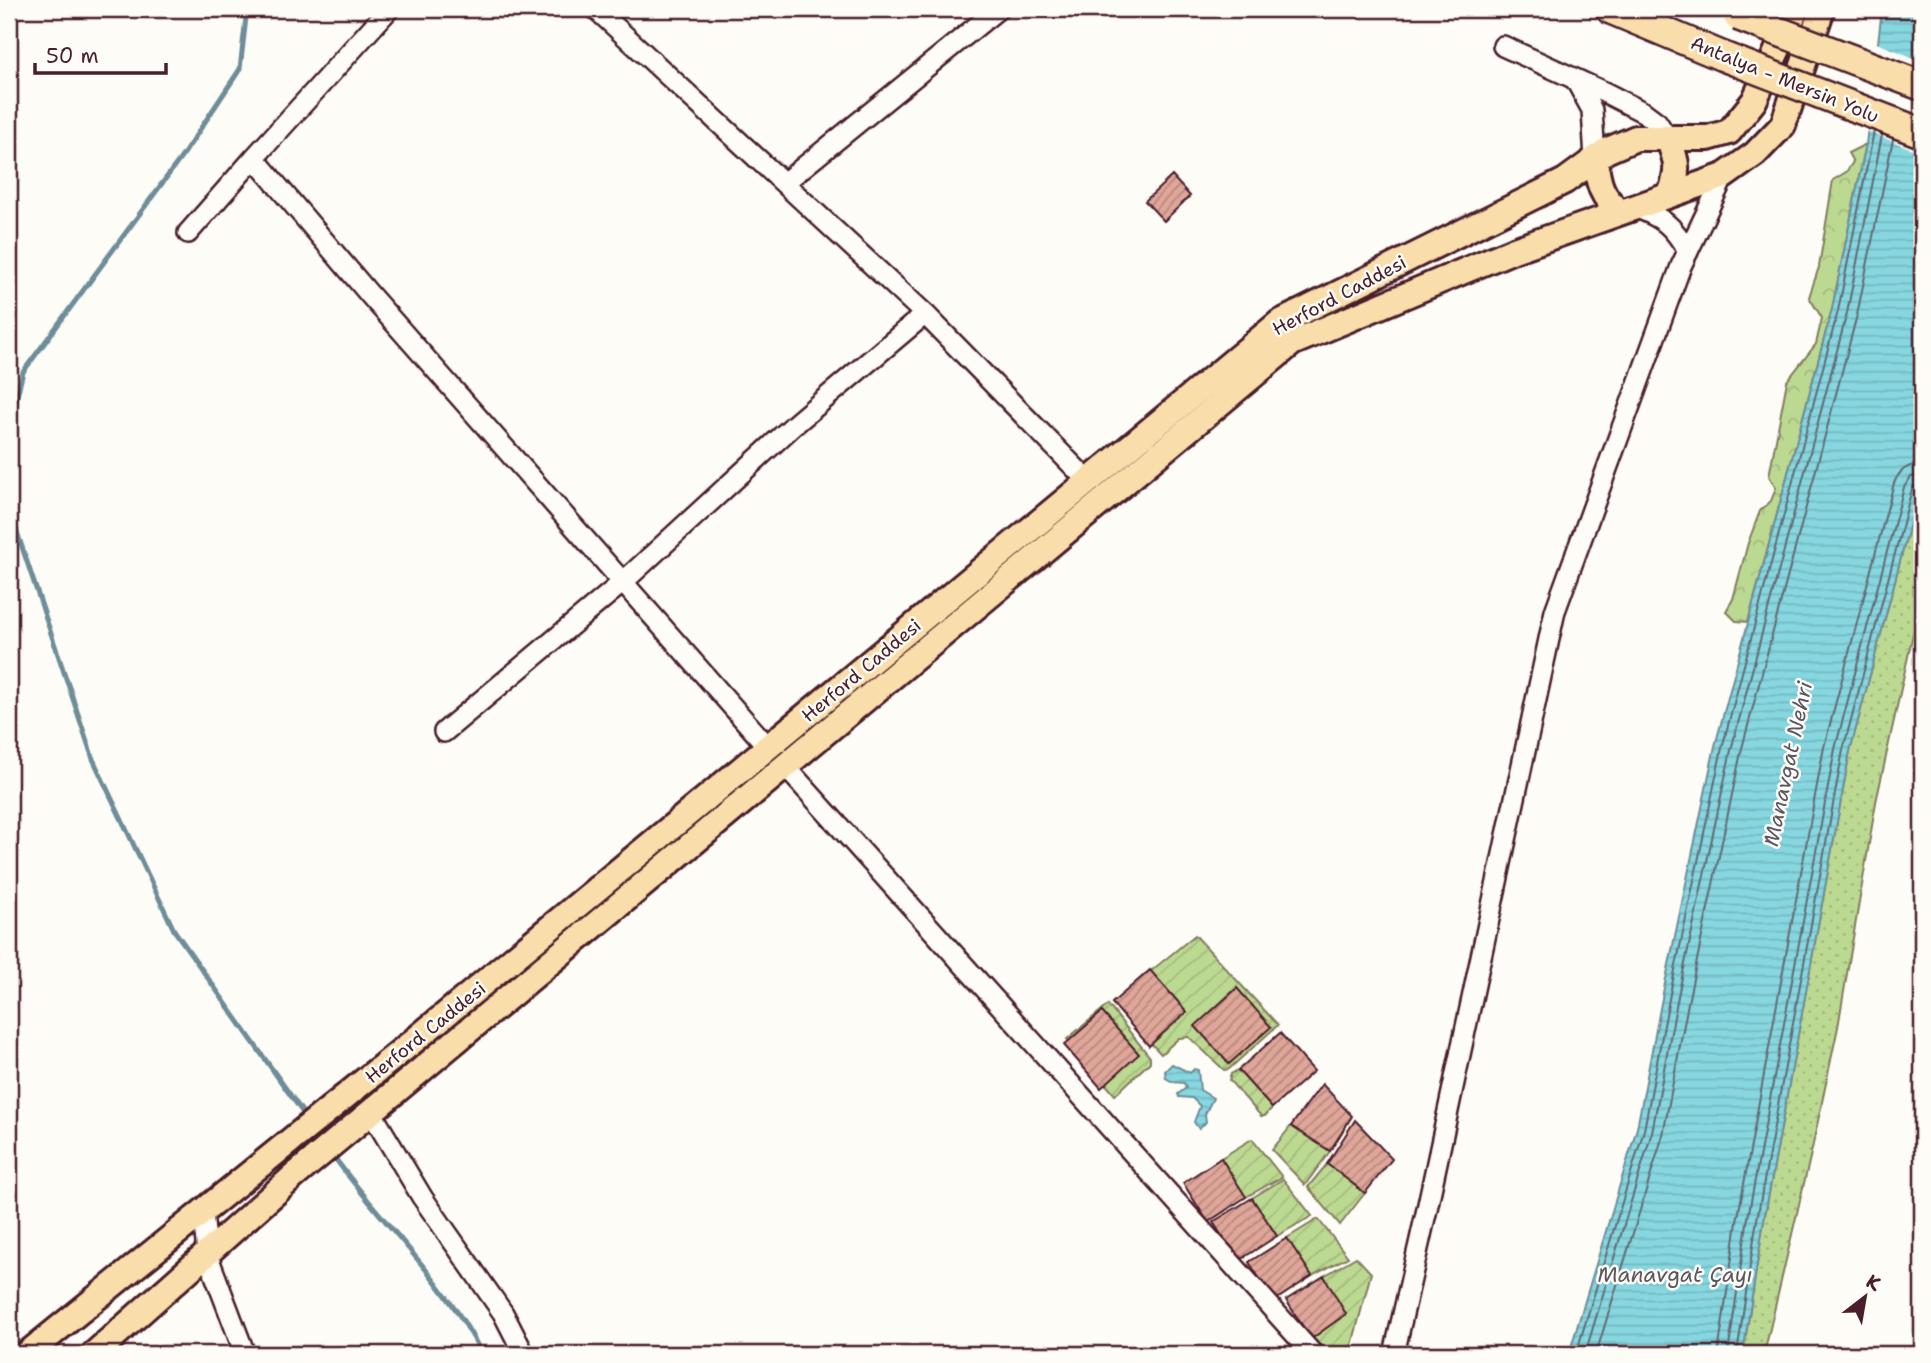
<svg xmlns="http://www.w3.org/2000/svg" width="1931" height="1363" viewBox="0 0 1931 1363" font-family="'Shantell Sans',sans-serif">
	<defs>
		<pattern id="grass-dots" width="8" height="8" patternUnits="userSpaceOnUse" patternTransform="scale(1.75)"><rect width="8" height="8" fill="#bcd991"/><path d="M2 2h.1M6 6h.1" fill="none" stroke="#a3ba7d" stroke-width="1.8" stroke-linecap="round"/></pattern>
		<pattern id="forest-crowns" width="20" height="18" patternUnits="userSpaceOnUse" patternTransform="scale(1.75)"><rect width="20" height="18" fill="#bcd991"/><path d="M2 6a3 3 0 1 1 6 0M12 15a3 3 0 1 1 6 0" fill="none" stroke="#a3ba7d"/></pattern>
		<pattern id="garden-furrows" width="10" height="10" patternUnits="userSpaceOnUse" patternTransform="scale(1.75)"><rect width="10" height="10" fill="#bcd991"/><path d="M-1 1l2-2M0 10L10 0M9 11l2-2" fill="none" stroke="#a3ba7d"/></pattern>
		<pattern id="water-rules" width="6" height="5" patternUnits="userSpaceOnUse" patternTransform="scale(1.75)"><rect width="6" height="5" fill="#86d7e0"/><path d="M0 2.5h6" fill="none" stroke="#75b8c0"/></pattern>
		<pattern id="building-hatch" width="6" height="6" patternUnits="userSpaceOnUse" patternTransform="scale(1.75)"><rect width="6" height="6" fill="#dfa699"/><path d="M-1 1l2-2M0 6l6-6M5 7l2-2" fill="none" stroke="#b7877d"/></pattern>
	</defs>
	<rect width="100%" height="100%" fill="#fdfcf7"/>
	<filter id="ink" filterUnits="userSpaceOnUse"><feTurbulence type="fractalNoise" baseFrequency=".0143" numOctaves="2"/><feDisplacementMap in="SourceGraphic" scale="14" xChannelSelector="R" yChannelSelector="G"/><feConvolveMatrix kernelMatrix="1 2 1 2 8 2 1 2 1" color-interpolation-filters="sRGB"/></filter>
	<g filter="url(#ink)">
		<!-- grass -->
		<path fill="url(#grass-dots)" stroke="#837c5e" stroke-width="2" d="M 1922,478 L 1922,593 L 1876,802 L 1838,1027 L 1812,1149 L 1764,1354 L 1743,1354 L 1763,1226 L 1850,751 Z"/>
		<!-- forest -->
		<path fill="url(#forest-crowns)" stroke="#837c5e" stroke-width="2" d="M 1866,144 L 1832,309 L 1748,622 L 1736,621 L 1726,611 L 1733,599 L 1748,543 L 1760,511 L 1771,501 L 1776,488 L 1769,476 L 1787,381 L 1816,344 L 1822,318 L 1809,297 L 1819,267 L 1833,180 L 1846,172 L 1853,162 L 1848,153 Z"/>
		<!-- garden -->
		<path fill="url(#garden-furrows)" stroke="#837c5e" stroke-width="2" d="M 1195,935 L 1278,1025 L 1229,1069 L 1224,1070 L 1189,1037 L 1179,1038 L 1161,1054 L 1113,1002 Z
			M 1108,1005 L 1150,1057 L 1150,1062 L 1115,1095 L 1067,1039 Z
			M 1238,1070 L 1272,1108 L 1265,1116 L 1261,1116 L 1229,1080 L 1231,1074 Z
			M 1291,1126 L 1330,1151 L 1305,1185 L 1272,1150 Z
			M 1252,1139 L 1282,1177 L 1246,1197 L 1221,1158 Z
			M 1327,1164 L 1365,1193 L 1340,1225 L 1308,1187 Z
			M 1283,1179 L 1312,1216 L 1277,1236 L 1252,1198 Z
			M 1318,1219 L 1348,1257 L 1312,1276 L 1287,1238 Z
			M 1356,1257 L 1371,1273 L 1352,1345 L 1346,1354 L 1325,1354 L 1311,1339 L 1345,1314 L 1324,1276 Z"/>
		<!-- water -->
		<path fill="url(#water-rules)" stroke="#6e8d98" stroke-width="2" d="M 1882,9 L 1922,9 L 1922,478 L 1850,751 L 1763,1226 L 1743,1354 L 1569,1354 L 1637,1128 L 1663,993 L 1715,746 L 1832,309 L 1866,144 Z
			M 1172,1064 L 1190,1073 L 1194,1069 L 1198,1070 L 1200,1090 L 1213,1098 L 1205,1114 L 1206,1122 L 1199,1129 L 1194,1122 L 1200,1106 L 1192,1098 L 1179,1097 L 1178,1094 L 1186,1088 L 1184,1083 L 1173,1082 L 1166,1078 L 1165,1071 Z"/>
		<!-- pier -->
		<path fill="#fdfcf7" d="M 1874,42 L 1922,61 L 1922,153 L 1864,130 Z"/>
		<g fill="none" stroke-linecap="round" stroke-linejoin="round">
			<!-- shore -->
			<path stroke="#626973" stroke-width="2" d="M 1576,1354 L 1644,1130 L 1670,994 L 1722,748 L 1838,311 L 1874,131
				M 1585,1354 L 1652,1132 L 1678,996 L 1731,750 L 1847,313 L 1882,135
				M 1596,1354 L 1663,1135 L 1689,998 L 1741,752 L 1857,315 L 1893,139
				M 1718,1354 L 1737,1222 L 1824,747 L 1894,483 C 1899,471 1908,464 1922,464
				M 1728,1354 L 1747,1223 L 1835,749 L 1904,487 L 1911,477 L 1922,475
				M 1737,1354 L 1756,1225 L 1843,750 L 1912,489 L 1916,485 L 1922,483"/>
			<!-- stream -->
			<path stroke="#6e8d98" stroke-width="5" d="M 9,427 L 23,372 L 183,155 L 240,69 L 247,9
				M 9,508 L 93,759 L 174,930 L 308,1120
				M 332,1154 C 380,1222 444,1278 482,1354"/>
		</g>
		<!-- building -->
		<path fill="url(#building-hatch)" stroke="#4a1f2b" stroke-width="2" d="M 1172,176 L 1190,196 L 1164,221 L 1145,201 Z
			M 1150,970 L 1187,1012 L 1149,1046 L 1112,1003 Z
			M 1237,988 L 1271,1027 L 1229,1064 L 1195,1026 Z
			M 1102,1012 L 1139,1054 L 1101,1088 L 1064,1045 Z
			M 1280,1033 L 1314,1071 L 1272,1108 L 1238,1070 Z
			M 1322,1084 L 1352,1116 L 1330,1151 L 1291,1126 Z
			M 1355,1120 L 1392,1159 L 1365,1193 L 1327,1164 Z
			M 1221,1158 L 1246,1197 L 1208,1222 L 1183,1183 Z
			M 1252,1198 L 1277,1236 L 1238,1261 L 1213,1222 Z
			M 1287,1238 L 1312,1276 L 1274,1301 L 1249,1262 Z
			M 1324,1276 L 1346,1314 L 1311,1339 L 1286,1300 Z"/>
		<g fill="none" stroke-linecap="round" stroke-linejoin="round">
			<defs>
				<path id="minor" d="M 389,9 L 254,158 L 370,295 L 768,747
					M 596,9 L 925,314 L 1088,481
					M 1503,46 L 1606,93 L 1645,113 L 1657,122 L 1668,139
					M 1575,79 L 1592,110 L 1595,159
					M 785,182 L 998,9
					M 1635,207 C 1663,218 1673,225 1688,252
					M 188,233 L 254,158
					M 444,732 L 623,582 L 795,424 L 925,314
					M 785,766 L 1313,1354
					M 371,1112 L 422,1197 L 503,1313 L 524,1354
					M 203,1212 L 207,1254 L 245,1354
					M 1394,1354 L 1427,1209 L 1555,611 L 1681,266 L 1724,176"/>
				<path id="major" d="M 1668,139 C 1678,162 1679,171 1670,195
					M 1595,159 C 1598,182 1601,198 1621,212
					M 27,1354 L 416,1039 L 1279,323 L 1565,181 L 1606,151 L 1636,138 L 1708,138 L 1729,132 L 1754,101 L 1794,14 L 1793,9
					M 94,1354 L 293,1177 L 1292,343 L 1514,250 L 1724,176 L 1755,154 L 1783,125 L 1822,9"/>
				<path id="highway" d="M 1610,9 L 1722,56"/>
			</defs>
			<!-- minor casing -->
			<use href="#minor" stroke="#4a1f2b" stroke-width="24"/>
			<!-- major casing -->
			<use href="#major" stroke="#4a1f2b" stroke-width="30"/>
			<!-- highway casing -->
			<use href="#highway" stroke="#4a1f2b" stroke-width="33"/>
			<!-- minor -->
			<use href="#minor" stroke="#fdfcf7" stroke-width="19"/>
			<!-- major -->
			<use href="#major" stroke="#f9deab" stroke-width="24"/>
			<!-- highway -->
			<use href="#highway" stroke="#f9deab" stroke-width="28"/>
			<defs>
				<path id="highway-bridge" d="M 1738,16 L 1922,86
					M 1722,56 L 1922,133"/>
			</defs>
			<!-- highway-bridge casing -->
			<use href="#highway-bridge" stroke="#4a1f2b" stroke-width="33" stroke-linecap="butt"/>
			<!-- highway-bridge -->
			<use href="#highway-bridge" stroke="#f9deab" stroke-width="28"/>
		</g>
	</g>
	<g text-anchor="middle" stroke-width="5" stroke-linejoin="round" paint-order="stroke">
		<!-- street labels -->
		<g font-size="19" fill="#4a1f2b" stroke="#fdfcf7">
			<text transform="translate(1785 79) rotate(22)" y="7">Antalya - Mersin Yolu</text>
			<text transform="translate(1339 295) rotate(-28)" y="7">Herford Caddesi</text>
			<text transform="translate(861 670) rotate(-40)" y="7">Herford Caddesi</text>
			<text transform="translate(425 1032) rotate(-39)" y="7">Herford Caddesi</text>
		</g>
		<!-- water labels -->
		<g font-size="21" font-style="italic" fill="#5c5661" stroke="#fdfcf7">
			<text transform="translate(1788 764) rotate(-78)" y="7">Manavgat Nehri</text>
			<text x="1675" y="1282">Manavgat Çayı</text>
		</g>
	</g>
	<!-- margin -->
	<rect width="1931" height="1363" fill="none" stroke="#fdfcf7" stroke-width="35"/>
	<rect x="18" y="18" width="1896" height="1328" fill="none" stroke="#4a1f2b" stroke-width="2.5" filter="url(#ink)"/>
	<!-- north arrow -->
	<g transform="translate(1865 1297) rotate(31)" stroke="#fdfcf7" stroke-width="5" paint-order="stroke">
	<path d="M0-5L12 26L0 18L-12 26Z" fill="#4a1f2b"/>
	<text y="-10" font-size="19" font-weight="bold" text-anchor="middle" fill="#4a1f2b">K</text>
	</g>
	<!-- scale -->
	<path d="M35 63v10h131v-10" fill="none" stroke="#4a1f2b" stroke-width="3.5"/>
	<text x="46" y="63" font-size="21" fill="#4a1f2b" stroke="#fdfcf7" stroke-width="5" paint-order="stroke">50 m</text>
</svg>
